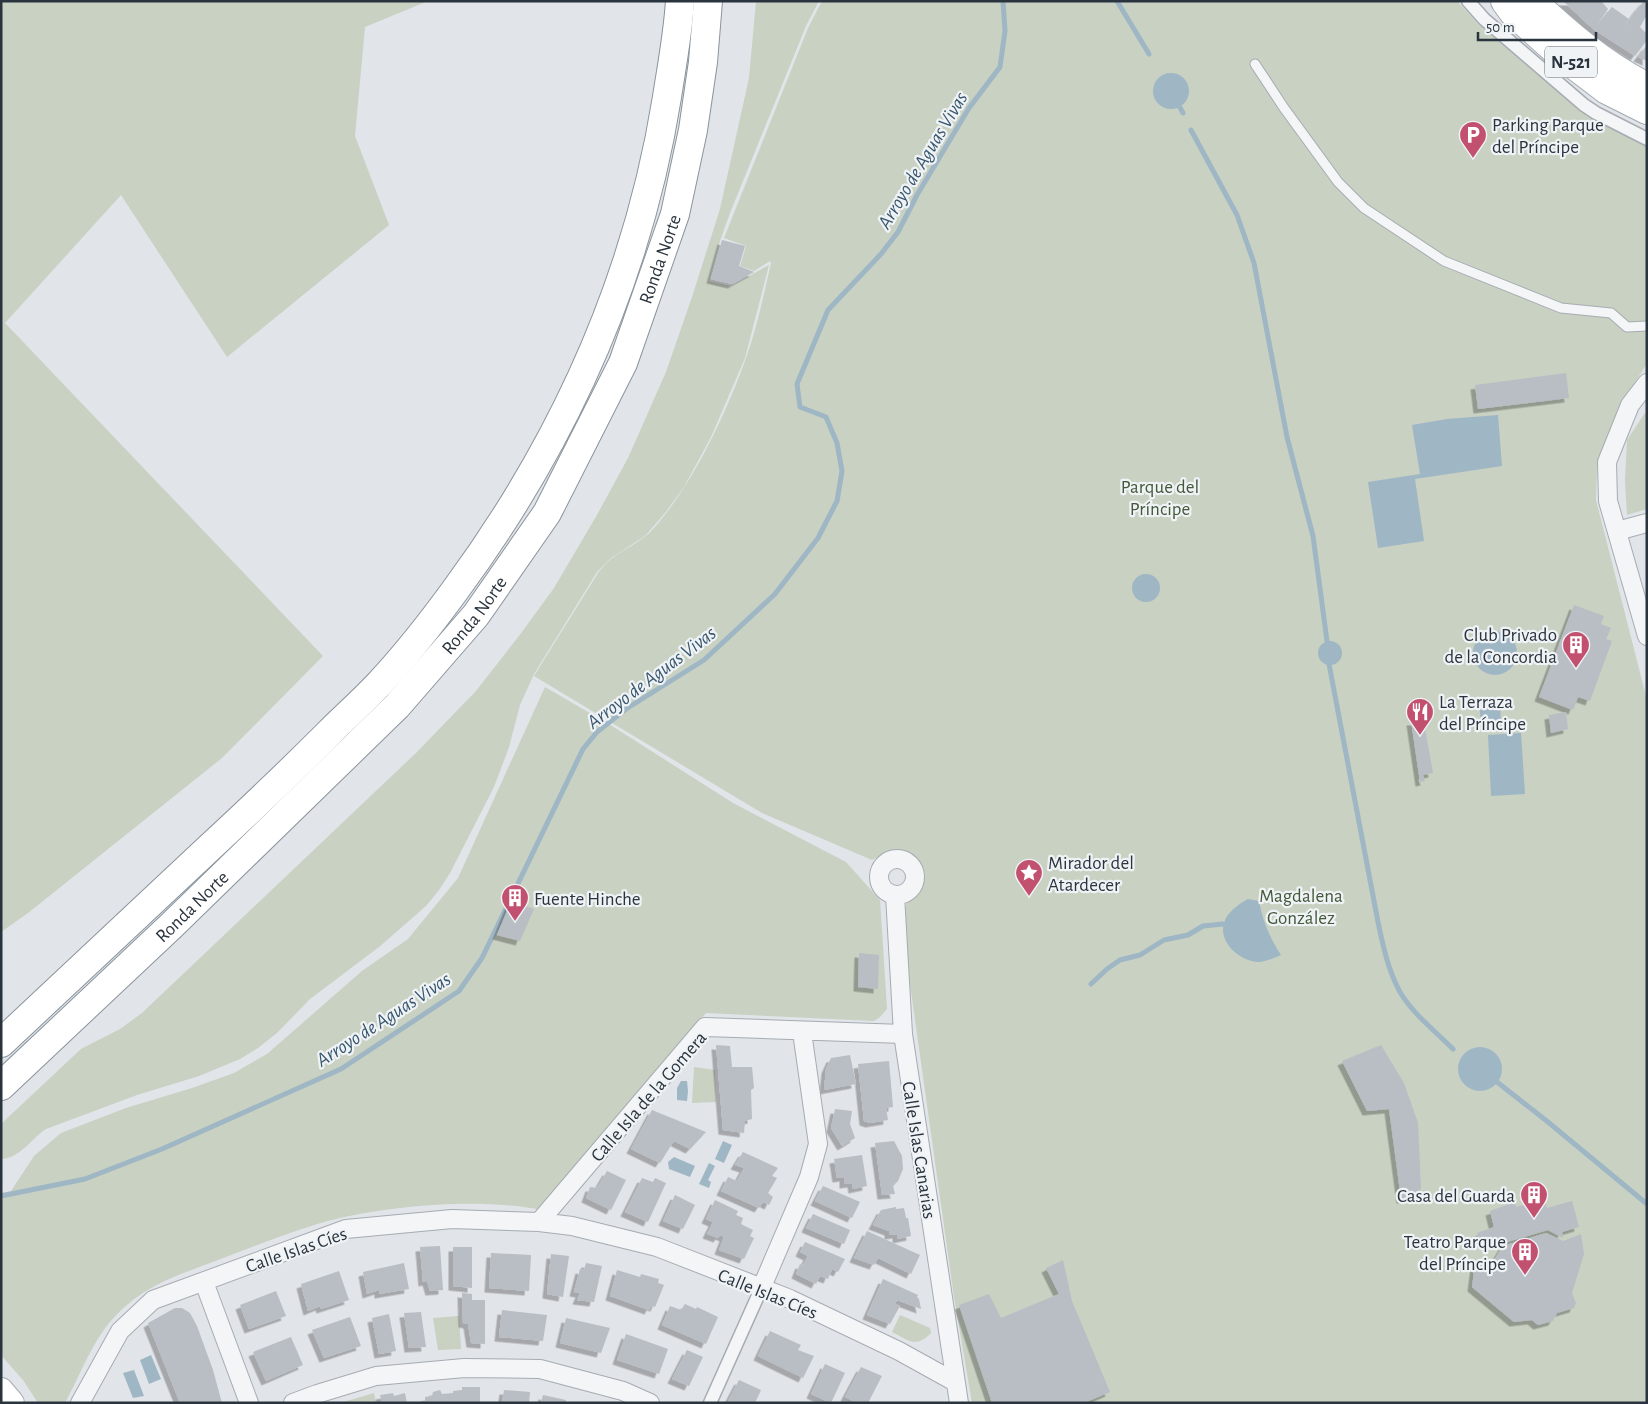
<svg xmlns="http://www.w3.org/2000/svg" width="1648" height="1404" viewBox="0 0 1648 1404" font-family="'Alegreya Sans',sans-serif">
	<defs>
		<filter id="shadow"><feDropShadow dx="-4.5" dy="4.5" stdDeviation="0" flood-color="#0004"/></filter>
	</defs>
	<rect width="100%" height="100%" fill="#e1e4e8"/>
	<!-- green -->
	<path fill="#c8d1c2" d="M 1,1 L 428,1 L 365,27 L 355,136 L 389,225 L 227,357 L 121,195 L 5,323 L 323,656 L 222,758 L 28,913 L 1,932 Z
		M 756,1 L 819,1 L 806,26 L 730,213 L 720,241 L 709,281 L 731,286 L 769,265 L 745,358 L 711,437 L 684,487 L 665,513 L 645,536 L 611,558 L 597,572 L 534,674 L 520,705 L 509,747 L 494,787 L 450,873 L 439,890 L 426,906 L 379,947 L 310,999 L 278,1032 L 258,1048 L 240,1059 L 199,1076 L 137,1095 L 46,1129 C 32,1138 19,1159 1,1159 L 1,1124 L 81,1049 L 120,1029 L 142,1013 L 417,752 L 476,691 L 522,632 L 554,588 L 597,515 L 628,458 L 666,372 L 692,297 L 720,209 L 749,78 Z
		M 822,1 L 1457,1 L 1478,24 L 1587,116 L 1647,146 L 1647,363 L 1617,413 L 1597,467 L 1596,500 L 1647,700 L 1647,1403 L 972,1403 L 954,1297 L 900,913 C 907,906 923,881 922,872 C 921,868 919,864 917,860 L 895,849 L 872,860 L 762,813 L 534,676 L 598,573 C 602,568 606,563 611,559 C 625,548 642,542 654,528 C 693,484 726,414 746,358 C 757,328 764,294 771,263 L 770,261 L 754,271 L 740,266 L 746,246 L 724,238 L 808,28 Z
		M 1645,413 L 1647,413 L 1647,509 L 1627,515 L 1625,481 L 1627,440 Z
		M 545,687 L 612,726 L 733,803 L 846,862 L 880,900 L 887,1009 L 880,1017 L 874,1021 L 706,1013 L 542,1210 C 484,1198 398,1205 340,1218 C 298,1228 258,1245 218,1260 C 187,1272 153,1282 127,1305 C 95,1331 84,1368 65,1403 L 38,1403 L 23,1380 L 1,1355 L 1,1193 L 11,1191 L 34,1156 L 61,1133 L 126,1108 L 192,1088 L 234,1073 L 267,1054 L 362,971 L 408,939 L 458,878 Z
		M 694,1067 L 715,1070 L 716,1102 L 692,1103 Z
		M 900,1315 L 930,1328 L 931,1333 C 916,1349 908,1340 892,1332 Z
		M 459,1316 L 461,1349 L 438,1350 L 433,1318 Z
		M 374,1393 L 376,1403 L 340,1403 Z"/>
	<!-- water -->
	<path fill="#9fb6c5" d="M1153 91a18 18 0 1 1 36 0a18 18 0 1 1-36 0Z
		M 1498,415 L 1502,466 L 1415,479 L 1424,541 L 1378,548 L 1368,482 L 1420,474 L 1412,425 L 1447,419 Z
		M1132 588a14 14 0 1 1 28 0a14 14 0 1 1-28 0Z
		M1473 653a22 22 0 1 1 44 0a22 22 0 1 1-44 0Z
		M1318 653a12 12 0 1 1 24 0a12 12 0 1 1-24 0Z
		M 1500,701 L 1501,723 L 1481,725 L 1479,702 Z
		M 1521,733 L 1525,794 L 1491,796 L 1488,735 Z
		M 1248,899 L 1259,901 C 1263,922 1270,938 1281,955 C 1274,958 1267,961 1259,962 C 1241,962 1218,943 1224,923 C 1227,912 1239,904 1248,899 Z
		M1458 1069a22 22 0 1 1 44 0a22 22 0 1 1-44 0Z
		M 681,1081 L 687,1081 L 688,1091 L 687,1101 L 677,1100 L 677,1088 Z
		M 723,1141 L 732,1145 L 724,1163 L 715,1159 Z
		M 674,1157 L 695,1166 L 690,1177 L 669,1169 L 668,1162 Z
		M 709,1163 L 715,1166 L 708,1180 L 711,1182 L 709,1188 L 699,1184 Z
		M 151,1355 L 161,1379 L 149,1384 L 140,1360 Z
		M 134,1370 L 144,1396 L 133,1398 L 123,1373 Z"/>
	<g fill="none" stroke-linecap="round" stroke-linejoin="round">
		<!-- stream -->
		<path stroke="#9fb6c5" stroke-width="5" d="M 1117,1 L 1149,54
			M 1177,102 L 1183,113
			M 1191,130 L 1237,215 L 1254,263 L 1287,437 L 1313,536 L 1327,641
			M 1329,664 L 1378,922 C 1383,946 1388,970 1400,992 C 1413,1014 1435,1031 1453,1049
			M 1091,984 L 1107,969 L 1120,960 L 1140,955 L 1164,940 L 1188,935 L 1203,926 L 1223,924
			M 1497,1082 L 1548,1122 L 1647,1204
			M 1,1196 L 85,1179 L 162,1149 L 341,1069 L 459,991 L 482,958 L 583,749 L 597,732 L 626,709 L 704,660 L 775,594 L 818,538 L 837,501 L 842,471 L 837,443 L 826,417 L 800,407 L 797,384 L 828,310 L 881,254 L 898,232 L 917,195 L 969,108 L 1000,67 L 1005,31 L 1003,1"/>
	</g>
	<!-- building -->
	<path fill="#b8bec4" filter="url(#shadow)" d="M 1563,1 L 1601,1 L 1608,9 L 1596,26 L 1612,7 L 1629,19 L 1621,31 L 1638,8 L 1644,1 L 1647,1 L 1647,18 L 1645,18 L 1640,27 L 1647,34 L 1647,40 L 1635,56 L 1593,29 Z
		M 1647,45 L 1647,61 L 1638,57 Z
		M 722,240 L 745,246 L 739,266 L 754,272 L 732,284 L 711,279 Z
		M 1566,373 L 1569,398 L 1478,409 L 1475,385 Z
		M 1574,605 L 1604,616 L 1601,624 L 1611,628 L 1606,639 L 1612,641 L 1590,701 L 1578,697 L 1573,710 L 1539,697 Z
		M 1422,712 L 1433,773 L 1423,775 L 1425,781 L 1420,782 L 1411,721 L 1419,721 L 1418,713 Z
		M 1566,712 L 1568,729 L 1551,733 L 1549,715 Z
		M 511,901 L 534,909 L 520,941 L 497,935 Z
		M 859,953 L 879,955 L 878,989 L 858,987 Z
		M 716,1045 L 730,1046 L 732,1067 L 752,1067 L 754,1088 L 751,1090 L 752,1119 L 745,1121 L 744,1133 L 723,1130 Z
		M 1381,1045 L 1404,1083 L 1418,1123 L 1421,1188 L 1418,1198 L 1401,1199 L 1389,1109 L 1367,1111 L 1342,1061 Z
		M 850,1055 L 856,1084 L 824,1090 L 826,1069 L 831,1058 Z
		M 889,1061 L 893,1107 L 886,1108 L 888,1120 L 870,1123 L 864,1121 L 858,1064 Z
		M 835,1109 L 852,1111 L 850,1124 L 855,1138 L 842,1146 L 831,1128 Z
		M 652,1110 L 706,1132 L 690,1149 L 674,1141 L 660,1163 L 631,1149 Z
		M 894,1141 L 902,1156 L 903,1169 L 898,1181 L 893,1186 L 895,1194 L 882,1195 L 875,1143 Z
		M 743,1152 L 778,1168 L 772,1176 L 777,1178 L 768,1193 L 773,1197 L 769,1205 L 763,1202 L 759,1208 L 721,1191 L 728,1177 L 737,1181 L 744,1168 L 735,1165 Z
		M 862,1155 L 867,1186 L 853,1189 L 852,1183 L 844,1184 L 844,1177 L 837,1178 L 834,1159 Z
		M 607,1171 L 626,1180 L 611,1210 L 586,1198 L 590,1187 L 597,1188 Z
		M 642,1178 L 653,1182 L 655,1178 L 666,1183 L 648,1222 L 625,1212 Z
		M 823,1186 L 860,1202 L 852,1218 L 815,1201 Z
		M 675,1195 L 695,1205 L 683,1229 L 663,1221 Z
		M 1544,1199 L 1547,1208 L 1572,1201 L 1579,1227 L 1562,1232 L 1563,1238 L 1548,1230 L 1500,1244 L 1496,1236 L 1481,1243 L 1477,1233 L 1494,1227 L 1490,1211 L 1515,1202 L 1516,1207 Z
		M 715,1200 L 738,1211 L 736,1215 L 743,1218 L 741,1224 L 753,1230 L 750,1236 L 754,1238 L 744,1259 L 719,1250 L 724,1237 L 720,1235 L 718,1238 L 707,1234 L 713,1222 L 706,1219 Z
		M 896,1207 L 896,1209 L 904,1208 L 906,1218 L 908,1218 L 911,1236 L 897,1239 L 897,1234 L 889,1235 L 889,1231 L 873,1225 L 881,1210 Z
		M 813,1214 L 850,1230 L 844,1244 L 806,1228 Z
		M 867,1231 L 920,1255 L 911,1274 L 878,1258 L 874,1265 L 854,1258 Z
		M 1546,1233 L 1563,1241 L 1581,1234 L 1584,1254 L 1572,1293 L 1576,1303 L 1574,1308 L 1557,1313 L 1553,1321 L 1538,1325 L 1532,1320 L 1514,1322 L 1472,1287 L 1475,1264 L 1492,1263 L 1503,1246 Z
		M 805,1242 L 845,1259 L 838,1272 L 832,1269 L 828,1279 L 820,1276 L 816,1284 L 796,1274 L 800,1264 L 803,1265 L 808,1256 L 800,1252 Z
		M 440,1246 L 443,1290 L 430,1291 L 427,1281 L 423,1282 L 420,1247 Z
		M 453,1247 L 472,1247 L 472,1288 L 453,1286 Z
		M 491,1253 L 531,1255 L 529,1291 L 489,1288 Z
		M 551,1254 L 569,1256 L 563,1297 L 547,1294 Z
		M 1063,1260 L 1072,1301 L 1110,1392 L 1084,1403 L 992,1403 L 959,1305 L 989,1294 L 1001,1318 L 1059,1294 L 1046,1268 Z
		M 404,1263 L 409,1289 L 379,1294 L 379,1290 L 367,1294 L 363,1272 Z
		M 586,1263 L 602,1266 L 594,1302 L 577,1300 L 580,1293 L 574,1292 L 580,1269 L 584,1270 Z
		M 617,1270 L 640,1277 L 641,1274 L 659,1279 L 658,1283 L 664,1285 L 655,1307 L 651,1306 L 649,1310 L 610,1296 Z
		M 339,1271 L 349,1300 L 321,1309 L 320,1306 L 308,1311 L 301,1284 Z
		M 883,1279 L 918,1295 L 917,1297 L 919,1299 L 921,1309 L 897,1300 L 895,1304 L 900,1306 L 890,1324 L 867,1315 Z
		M 276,1291 L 286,1316 L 249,1329 L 240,1305 Z
		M 462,1293 L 472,1294 L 472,1300 L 485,1300 L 485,1344 L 471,1343 L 468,1324 L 463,1323 Z
		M 685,1304 L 696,1309 L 697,1307 L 718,1317 L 706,1344 L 662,1325 L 670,1306 L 681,1310 Z
		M 175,1308 L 182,1308 L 190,1313 L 197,1326 L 213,1370 L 222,1403 L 180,1403 L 148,1323 Z
		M 502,1310 L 547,1315 L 543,1341 L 499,1337 Z
		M 421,1312 L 426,1347 L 409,1348 L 404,1313 Z
		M 389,1314 L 396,1351 L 379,1354 L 372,1318 Z
		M 350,1317 L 361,1346 L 324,1358 L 312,1330 Z
		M 566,1318 L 610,1328 L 601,1353 L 560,1343 Z
		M 770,1331 L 801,1345 L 798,1350 L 814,1356 L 803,1378 L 758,1356 Z
		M 626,1334 L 668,1349 L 659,1374 L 617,1360 Z
		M 291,1337 L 303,1365 L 266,1381 L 253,1352 Z
		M 687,1350 L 703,1357 L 689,1386 L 672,1379 Z
		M 825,1364 L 845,1373 L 831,1403 L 811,1394 Z
		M 861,1367 L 882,1376 L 868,1403 L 857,1403 L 845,1397 Z
		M 739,1380 L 761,1390 L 755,1403 L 727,1403 Z
		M 462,1387 L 480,1387 L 480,1403 L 425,1403 L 425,1397 L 432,1396 L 433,1392 L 440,1390 L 442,1394 L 453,1393 L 453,1391 L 462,1390 Z
		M 504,1390 L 530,1392 L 529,1403 L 502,1403 Z
		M 393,1393 L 394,1396 L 405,1393 L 407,1403 L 382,1403 L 380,1395 Z
		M 543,1395 L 566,1400 L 566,1403 L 541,1403 Z"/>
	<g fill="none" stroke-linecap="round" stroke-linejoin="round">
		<defs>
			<path id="service" d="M 1255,64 L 1284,108 L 1338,182 L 1364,208 L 1444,261 L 1561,308 L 1611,313 L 1627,327 L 1647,326"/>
			<path id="pedestrian" d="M 1468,1 L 1484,19 L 1584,105 L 1596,113 L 1647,139
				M 710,1403 L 761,1289"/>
			<path id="minor" d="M 1647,383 L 1630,405 L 1607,462 L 1608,501 L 1647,636
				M 1617,531 L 1647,523
				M879 877a18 18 0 1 1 36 0a18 18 0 1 1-36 0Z
				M 895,895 L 903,1034 L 959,1403
				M 539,1222 L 705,1027 L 903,1034
				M 204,1282 L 249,1403
				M 761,1289 L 809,1177 L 818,1144 L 802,1032
				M 80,1403 L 120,1331 L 153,1300 L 346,1229 L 452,1219 L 539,1222 L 572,1226 L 657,1247 L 790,1299 L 899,1351 L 955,1382
				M 293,1403 L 317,1394 L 376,1376 L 464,1368 L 540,1369 L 623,1391 L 650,1403"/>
			<path id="secondary" d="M 1,1390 L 12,1403"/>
			<path id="primary" d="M 1505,1 L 1513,12 L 1561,55 L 1607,90 L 1647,110
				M 1532,1 C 1568,34 1603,65 1647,87"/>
			<g id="trunk">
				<path d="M 1,1043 C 70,978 139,914 208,849 C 249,811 289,773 329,733 C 345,717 363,701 379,684 C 407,654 432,622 456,589 C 565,441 638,278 667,97 C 672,65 678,33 680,1"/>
				<path id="s1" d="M 1,1086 L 171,926 L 397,706 L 476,615 L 547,513 L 623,363 L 675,214 L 693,130 L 703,62 L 708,1"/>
			</g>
		</defs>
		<!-- service casing -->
		<use href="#service" stroke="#a6acb2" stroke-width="11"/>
		<!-- pedestrian casing -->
		<use href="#pedestrian" stroke="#a6acb2" stroke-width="15"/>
		<!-- minor casing -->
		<use href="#minor" stroke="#a6acb2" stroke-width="20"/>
		<!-- secondary casing -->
		<use href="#secondary" stroke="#a6acb2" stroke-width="26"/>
		<!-- primary casing -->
		<use href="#primary" stroke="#a1aab3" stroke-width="30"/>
		<!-- trunk casing -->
		<use href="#trunk" stroke="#89949d" stroke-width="30"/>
		<!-- service -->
		<use href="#service" stroke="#f3f5f7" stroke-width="9"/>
		<!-- pedestrian -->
		<use href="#pedestrian" stroke="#f3f5f7" stroke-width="12"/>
		<!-- minor -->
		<use href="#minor" stroke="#f3f5f7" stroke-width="18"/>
		<!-- secondary -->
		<use href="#secondary" stroke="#fff" stroke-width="24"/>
		<!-- primary -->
		<use href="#primary" stroke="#fff" stroke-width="28"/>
		<!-- trunk -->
		<use href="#trunk" stroke="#fff" stroke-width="28"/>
	</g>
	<!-- icons -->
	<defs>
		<symbol id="parking-pin" viewBox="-11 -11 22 30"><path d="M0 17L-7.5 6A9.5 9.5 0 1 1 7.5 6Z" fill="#c2506f" stroke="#f0f3f6"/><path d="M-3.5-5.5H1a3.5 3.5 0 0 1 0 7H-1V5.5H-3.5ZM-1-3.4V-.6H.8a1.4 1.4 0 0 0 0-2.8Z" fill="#fff"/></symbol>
		<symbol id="building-pin" viewBox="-11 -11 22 30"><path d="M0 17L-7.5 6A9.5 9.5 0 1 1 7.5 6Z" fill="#c2506f" stroke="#f0f3f6"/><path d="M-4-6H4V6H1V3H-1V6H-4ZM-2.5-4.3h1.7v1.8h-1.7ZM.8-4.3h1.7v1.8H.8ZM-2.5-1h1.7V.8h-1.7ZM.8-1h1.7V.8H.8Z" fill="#fff"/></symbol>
		<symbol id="restaurant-pin" viewBox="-11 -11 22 30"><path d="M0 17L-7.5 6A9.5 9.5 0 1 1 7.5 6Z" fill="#c2506f" stroke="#f0f3f6"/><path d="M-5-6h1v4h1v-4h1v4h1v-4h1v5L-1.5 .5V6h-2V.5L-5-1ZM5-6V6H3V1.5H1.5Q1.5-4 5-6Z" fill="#fff"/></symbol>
		<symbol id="sight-pin" viewBox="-11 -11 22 30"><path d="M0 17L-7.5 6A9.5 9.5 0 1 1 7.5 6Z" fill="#c2506f" stroke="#f0f3f6"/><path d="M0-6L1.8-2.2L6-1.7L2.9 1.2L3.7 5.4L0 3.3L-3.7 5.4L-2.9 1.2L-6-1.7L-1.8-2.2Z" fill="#fff"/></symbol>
	</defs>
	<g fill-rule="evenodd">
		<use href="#parking-pin" x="1457" y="119" width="32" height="43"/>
		<use href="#building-pin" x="1560" y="629" width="32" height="43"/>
		<use href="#restaurant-pin" x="1404" y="696" width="32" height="43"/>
		<use href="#sight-pin" x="1013" y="857" width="32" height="43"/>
		<use href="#building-pin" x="499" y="882" width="32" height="43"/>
		<use href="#building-pin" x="1518" y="1179" width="32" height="43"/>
		<use href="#building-pin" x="1509" y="1236" width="32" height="43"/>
	</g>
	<g text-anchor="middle" stroke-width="4.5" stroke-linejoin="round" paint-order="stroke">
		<!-- shield labels -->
		<rect fill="#f0f3f6" stroke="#656d75" stroke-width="1" x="1545" y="46.5" width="52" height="31" rx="4"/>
		<g font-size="18" font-weight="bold" fill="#2a343e">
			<text x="1571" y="68">N-521</text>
		</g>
		<!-- poi labels -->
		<g font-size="19" fill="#2a343e" stroke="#f0f3f6" text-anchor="start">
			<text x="1492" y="131">Parking Parque<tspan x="1492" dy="22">del Príncipe</tspan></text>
			<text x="1557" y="641" text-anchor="end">Club Privado<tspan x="1557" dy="22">de la Concordia</tspan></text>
			<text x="1439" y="708">La Terraza<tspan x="1439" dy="22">del Príncipe</tspan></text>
			<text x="1048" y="869">Mirador del<tspan x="1048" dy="22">Atardecer</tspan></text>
			<text x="534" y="905">Fuente Hinche</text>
			<text x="1515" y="1202" text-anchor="end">Casa del Guarda</text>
			<text x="1506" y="1248" text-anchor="end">Teatro Parque<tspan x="1506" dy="22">del Príncipe</tspan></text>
		</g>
		<!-- street labels -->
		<g font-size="19" fill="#2a343e" stroke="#f0f3f6">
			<text dy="7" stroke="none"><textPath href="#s1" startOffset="1072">Ronda Norte</textPath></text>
			<text dy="7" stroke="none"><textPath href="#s1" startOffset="668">Ronda Norte</textPath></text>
			<text dy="7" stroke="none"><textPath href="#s1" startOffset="262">Ronda Norte</textPath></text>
			<text transform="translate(648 1096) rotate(-49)" y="7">Calle Isla de la Gomera</text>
			<text transform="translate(920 1150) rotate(81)" y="7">Calle Islas Canarias</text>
			<text transform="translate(296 1249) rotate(-19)" y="7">Calle Islas Cíes</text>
			<text transform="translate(768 1293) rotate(22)" y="7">Calle Islas Cíes</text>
		</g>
		<!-- park labels -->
		<g font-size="19" fill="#435939" stroke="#f0f3f6">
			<text x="1160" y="493">Parque del<tspan x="1160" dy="22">Príncipe</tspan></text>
			<text x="1301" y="902">Magdalena<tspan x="1301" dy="22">González</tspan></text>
		</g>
		<!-- water labels -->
		<g font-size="20" font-style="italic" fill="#38576e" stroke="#f0f3f6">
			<text transform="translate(922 160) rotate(-59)" y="7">Arroyo de Aguas Vivas</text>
			<text transform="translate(651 677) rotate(-37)" y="7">Arroyo de Aguas Vivas</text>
			<text transform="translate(383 1019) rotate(-33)" y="7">Arroyo de Aguas Vivas</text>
		</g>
	</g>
	<!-- border -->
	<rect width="1648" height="1404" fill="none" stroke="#2a343e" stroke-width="5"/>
	<!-- scale -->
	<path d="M1478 32v8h118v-8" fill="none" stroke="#2a343e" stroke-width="2.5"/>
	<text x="1486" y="32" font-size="15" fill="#2a343e" stroke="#f0f3f6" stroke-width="4" paint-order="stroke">50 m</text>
</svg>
